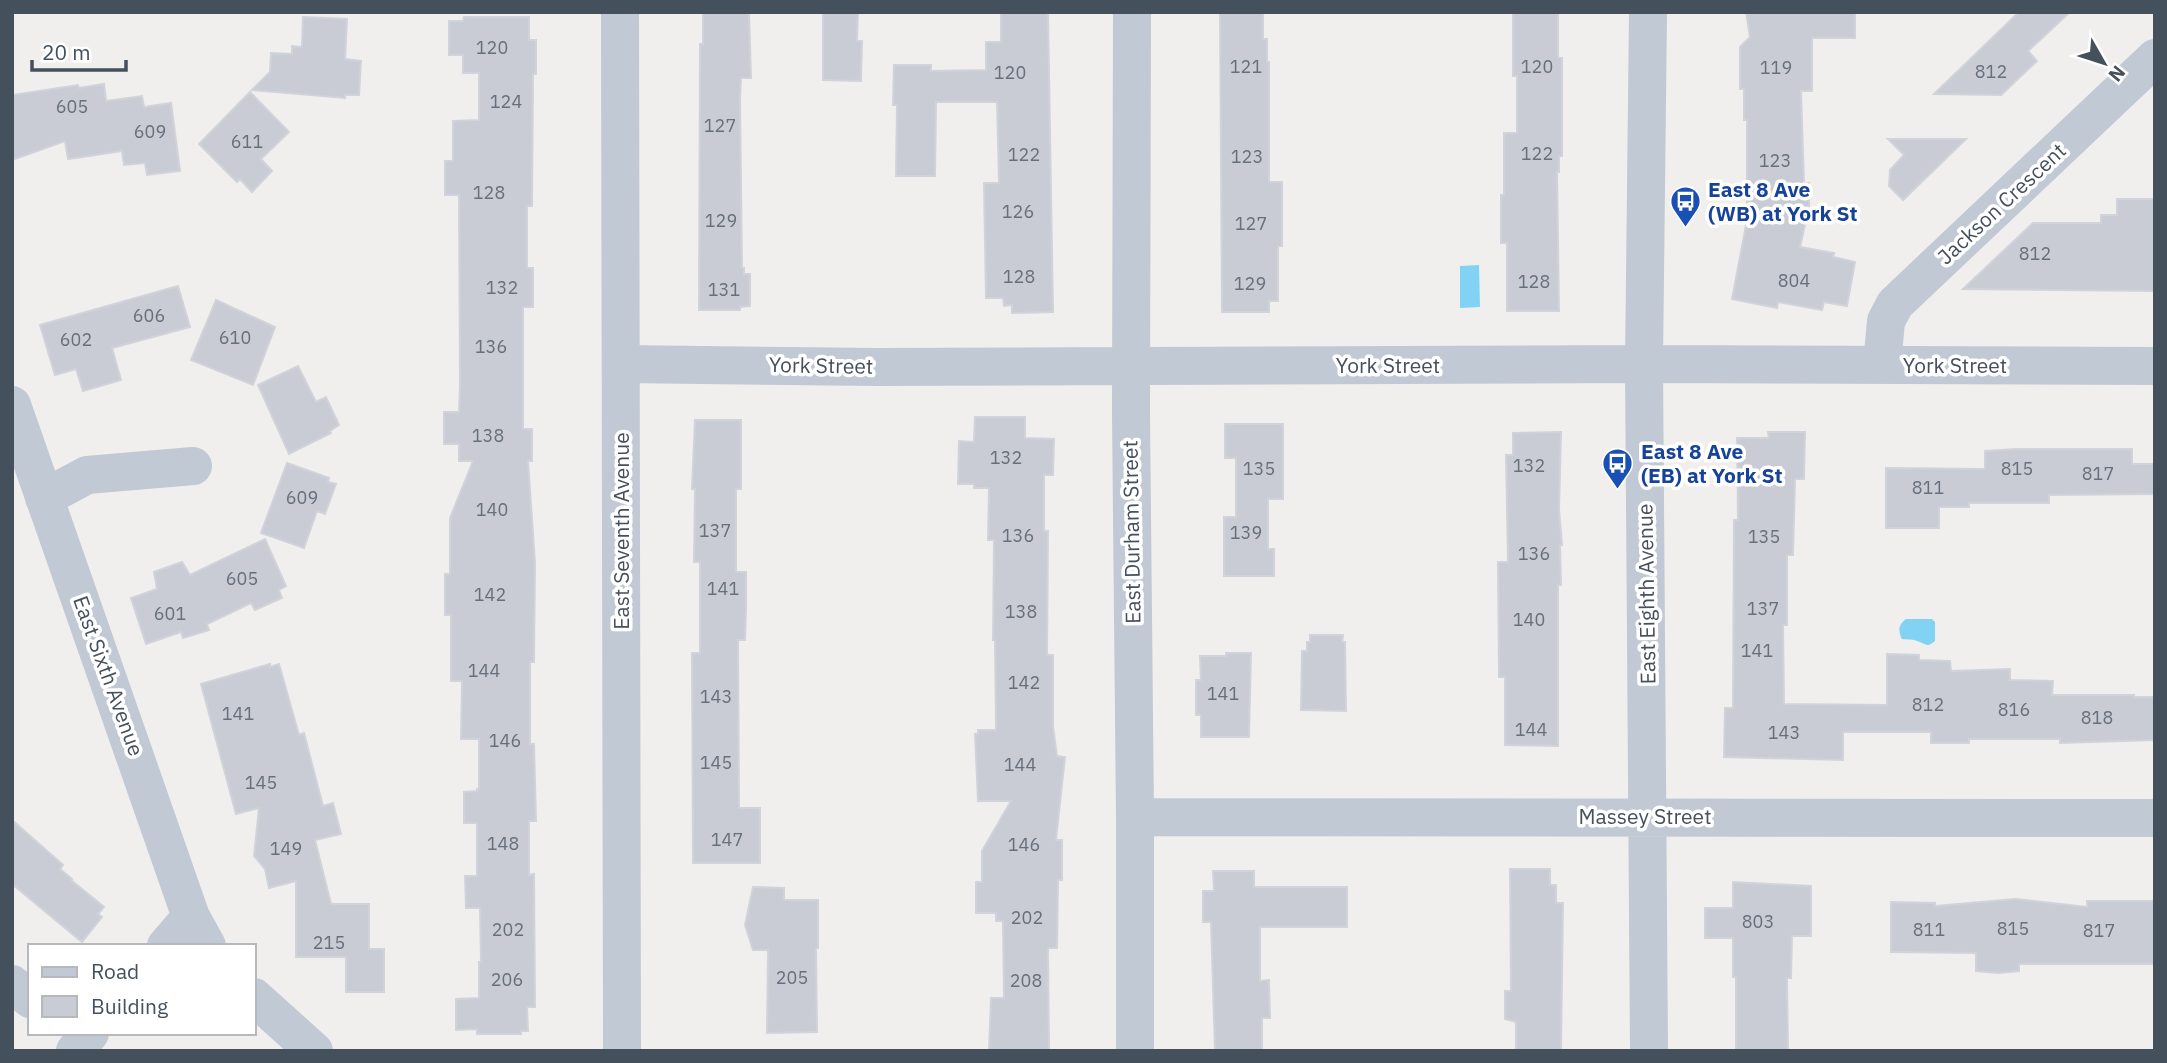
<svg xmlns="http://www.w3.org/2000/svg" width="2167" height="1063" viewBox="0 0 2167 1063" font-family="'IBM Plex Sans',sans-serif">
	<rect width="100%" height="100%" fill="#f1eeee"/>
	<!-- water -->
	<path fill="#82d3f3" d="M 1479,265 L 1480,307 L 1460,308 L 1460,266 Z
		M 1906,619 L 1932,619 L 1935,622 L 1935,641 C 1927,648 1926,644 1917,641 C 1914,639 1907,640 1902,639 C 1898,631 1898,625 1906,619 Z"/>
	<!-- building -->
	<path fill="#c9ccd4" stroke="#d1d3da" stroke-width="2" d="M 703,12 L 749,12 L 751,78 L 741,78 L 740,98 L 742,268 L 744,268 L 744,274 L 750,274 L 750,306 L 740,307 L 740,310 L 699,310 L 700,44 L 703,44 Z
		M 823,12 L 858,12 L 857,41 L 862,41 L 861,81 L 823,80 Z
		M 1001,12 L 1048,12 L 1053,312 L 1012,313 L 1012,305 L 1004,306 L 1003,298 L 986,298 L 984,183 L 999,183 L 997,102 L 936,102 L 935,176 L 896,176 L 897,105 L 893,105 L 894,65 L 931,65 L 931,71 L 986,70 L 986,42 L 1001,42 Z
		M 1220,12 L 1263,12 L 1263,39 L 1267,39 L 1267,62 L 1269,62 L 1269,182 L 1282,182 L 1282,246 L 1278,246 L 1278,301 L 1269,301 L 1269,312 L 1222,312 Z
		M 1513,12 L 1558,12 L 1558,58 L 1562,58 L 1562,156 L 1559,156 L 1559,172 L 1557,172 L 1559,311 L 1507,311 L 1507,243 L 1501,243 L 1501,195 L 1504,195 L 1504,133 L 1517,133 L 1517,76 L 1513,76 Z
		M 1746,12 L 1855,12 L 1855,38 L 1812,38 L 1812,91 L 1801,91 L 1804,183 L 1809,183 L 1809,207 L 1800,247 L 1834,253 L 1833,257 L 1855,262 L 1847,306 L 1824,302 L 1822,310 L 1778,302 L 1777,308 L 1732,299 L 1747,220 L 1747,120 L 1744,120 L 1744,89 L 1740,89 L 1740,47 L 1750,37 Z
		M 2019,12 L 2070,12 L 2028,51 L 2037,61 L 2001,95 L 1934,94 Z
		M 303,17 L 347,19 L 345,59 L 361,61 L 359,95 L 345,95 L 345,98 L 252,90 L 270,72 L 271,53 L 292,54 L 292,46 L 302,47 Z
		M 464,17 L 529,17 L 529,40 L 536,40 L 536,74 L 533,74 L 532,206 L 527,206 L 527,268 L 533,268 L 533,307 L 523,307 L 523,429 L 532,429 L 532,461 L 528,461 L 535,563 L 534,662 L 530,662 L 530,744 L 534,744 L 536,821 L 529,821 L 529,875 L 534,874 L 535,1007 L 527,1007 L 528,1031 L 521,1031 L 521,1034 L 477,1034 L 477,1029 L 456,1030 L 456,999 L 479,998 L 479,962 L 481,962 L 480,908 L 466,908 L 465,876 L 477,876 L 477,823 L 464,823 L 464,792 L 477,791 L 477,789 L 479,789 L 479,739 L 461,739 L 462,681 L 451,681 L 451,615 L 445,615 L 445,574 L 450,574 L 450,518 L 473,461 L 459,461 L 459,444 L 444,444 L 444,412 L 459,412 L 460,386 L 459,195 L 445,195 L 445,161 L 453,161 L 453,121 L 479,120 L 479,73 L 463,73 L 463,55 L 449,55 L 449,21 L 463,21 Z
		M 104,84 L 106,101 L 142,96 L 144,107 L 171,103 L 180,171 L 147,175 L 145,163 L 124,165 L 122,151 L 68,159 L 65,141 L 12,160 L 12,95 L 78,85 L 79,88 Z
		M 250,92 L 289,132 L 261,159 L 272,171 L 252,192 L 240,179 L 237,182 L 199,144 Z
		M 1888,139 L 1966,139 L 1903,200 L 1889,186 L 1890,170 L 1904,155 Z
		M 2117,199 L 2155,199 L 2155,291 L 1963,289 L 2033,223 L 2101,223 L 2101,215 L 2117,215 Z
		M 178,286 L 190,327 L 112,348 L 121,380 L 83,391 L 76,369 L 55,375 L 40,325 Z
		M 216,300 L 275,327 L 253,385 L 191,360 Z
		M 298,366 L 316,402 L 326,397 L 339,425 L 330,431 L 331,433 L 289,454 L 258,385 Z
		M 975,417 L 1025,417 L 1025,438 L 1054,439 L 1053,475 L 1044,475 L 1044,531 L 1048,531 L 1047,655 L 1053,655 L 1053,727 L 1057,756 L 1065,757 L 1056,840 L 1062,840 L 1062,880 L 1058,880 L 1057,948 L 1048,948 L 1049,1051 L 989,1051 L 991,998 L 1004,998 L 1003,921 L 996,921 L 996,913 L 976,913 L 976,882 L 982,882 L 982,851 L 1011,801 L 978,801 L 975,734 L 978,734 L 978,730 L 996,730 L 995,640 L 993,640 L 994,540 L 988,540 L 989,488 L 974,488 L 974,484 L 958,484 L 959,441 L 974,442 Z
		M 695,420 L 741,420 L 741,489 L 736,489 L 736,572 L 746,572 L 746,609 L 745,640 L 738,640 L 739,808 L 760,808 L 760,863 L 693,863 L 692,653 L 700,653 L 700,562 L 694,562 L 695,489 L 692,489 Z
		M 1225,424 L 1283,424 L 1283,499 L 1268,499 L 1268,549 L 1274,549 L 1274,576 L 1224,576 L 1224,517 L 1236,517 L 1236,458 L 1225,458 Z
		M 1561,432 L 1559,510 L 1562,545 L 1560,545 L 1561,585 L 1558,585 L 1558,746 L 1505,745 L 1505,677 L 1499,677 L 1498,562 L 1508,562 L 1506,455 L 1513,455 L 1513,433 Z
		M 1768,432 L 1805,432 L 1804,479 L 1795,479 L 1793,555 L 1787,555 L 1787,625 L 1783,625 L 1784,704 L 1887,705 L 1887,654 L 1919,655 L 1919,660 L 1950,661 L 1951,671 L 2010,669 L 2010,680 L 2053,681 L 2052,695 L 2134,695 L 2134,697 L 2155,697 L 2155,740 L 2060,743 L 2060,739 L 1969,739 L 1969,743 L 1931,743 L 1931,732 L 1843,732 L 1843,760 L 1724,757 L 1725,708 L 1733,708 L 1734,520 L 1738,520 L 1737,438 L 1769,438 Z
		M 2017,449 L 2132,449 L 2132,464 L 2155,464 L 2155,494 L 2049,495 L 2049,503 L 1969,503 L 1969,507 L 1939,507 L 1939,528 L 1886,528 L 1886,468 L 1985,469 L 1985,451 Z
		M 287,463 L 329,478 L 328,482 L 336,484 L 325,514 L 317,511 L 304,548 L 261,533 Z
		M 265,539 L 286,586 L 279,590 L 282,598 L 255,610 L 251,603 L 207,624 L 209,630 L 183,638 L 181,632 L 146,644 L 131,598 L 157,589 L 154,572 L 182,562 L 190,575 Z
		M 1310,635 L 1343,635 L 1342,642 L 1345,642 L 1346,711 L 1301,710 L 1302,651 L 1307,651 L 1307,642 L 1310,642 Z
		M 1226,653 L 1251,653 L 1249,737 L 1201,737 L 1201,715 L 1196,715 L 1196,680 L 1201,680 L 1200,656 L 1226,656 Z
		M 270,664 L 270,667 L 279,664 L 299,735 L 304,733 L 323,806 L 333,803 L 341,834 L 315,840 L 331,904 L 369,904 L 369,949 L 384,949 L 384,992 L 346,992 L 346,957 L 296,957 L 296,881 L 269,888 L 265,869 L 254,856 L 259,808 L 236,814 L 201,684 Z
		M 12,820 L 63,865 L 60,869 L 72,879 L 71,880 L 104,907 L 98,914 L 102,917 L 82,942 L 12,884 Z
		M 1510,869 L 1550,869 L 1550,885 L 1556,885 L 1556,903 L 1563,903 L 1561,1051 L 1516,1051 L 1516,1022 L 1505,1019 L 1505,991 L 1511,991 Z
		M 1213,871 L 1254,871 L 1254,887 L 1347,887 L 1347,927 L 1260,927 L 1260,981 L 1269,980 L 1270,1018 L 1262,1018 L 1262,1051 L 1215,1051 L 1211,922 L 1203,922 L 1203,891 L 1214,891 Z
		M 1733,882 L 1811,886 L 1811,936 L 1792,936 L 1791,978 L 1787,978 L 1788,1051 L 1736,1051 L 1736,977 L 1733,977 L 1733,938 L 1705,938 L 1705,908 L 1733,908 Z
		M 753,887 L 784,888 L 784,900 L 818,900 L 818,948 L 816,948 L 817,1032 L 767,1033 L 768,950 L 753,950 L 745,925 Z
		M 2016,899 L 2087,907 L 2087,901 L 2155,901 L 2155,964 L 2019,964 L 2019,971 L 1998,973 L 1976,971 L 1976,953 L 1891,952 L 1891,902 L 1935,903 L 1935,906 Z"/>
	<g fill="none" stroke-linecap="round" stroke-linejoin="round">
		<!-- minor -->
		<path stroke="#c0c9d4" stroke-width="38" d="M 620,12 L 622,1051
			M 1132,12 L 1131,414 L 1135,817 L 1135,1051
			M 1648,12 L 1644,364 L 1649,1051
			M 621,364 L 877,367 L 1644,364 L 2155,366
			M 1882,365 L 1886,321 L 1895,304 L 2155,58
			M 12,405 L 191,917 L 207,946
			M 44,498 L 87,475 L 193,466
			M 1135,817 L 2155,818
			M 166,946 L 191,917
			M 12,984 L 30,999
			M 254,997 L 314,1051
			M 75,1051 L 90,1033"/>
	</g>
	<!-- icons -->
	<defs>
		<symbol id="bus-pin" viewBox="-11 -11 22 30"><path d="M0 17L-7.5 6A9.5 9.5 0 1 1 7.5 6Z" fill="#1a4fb4" stroke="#fff"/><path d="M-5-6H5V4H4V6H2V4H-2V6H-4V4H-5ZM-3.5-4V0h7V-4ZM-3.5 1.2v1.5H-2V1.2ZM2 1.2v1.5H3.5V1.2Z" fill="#fff"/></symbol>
	</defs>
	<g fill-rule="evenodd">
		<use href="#bus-pin" x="1668" y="184" width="35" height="47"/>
		<use href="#bus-pin" x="1600" y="446" width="35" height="47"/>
	</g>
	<g text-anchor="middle" stroke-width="7" stroke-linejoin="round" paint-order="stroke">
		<!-- number labels -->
		<g font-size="18" fill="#666f7b">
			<text x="492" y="54">120</text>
			<text x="1246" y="73">121</text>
			<text x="1537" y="73">120</text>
			<text x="1776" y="74">119</text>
			<text x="1991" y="78">812</text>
			<text x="1010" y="79">120</text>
			<text x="506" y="108">124</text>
			<text x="72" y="113">605</text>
			<text x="720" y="132">127</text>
			<text x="150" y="138">609</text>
			<text x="247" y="148">611</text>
			<text x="1537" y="160">122</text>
			<text x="1024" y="161">122</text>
			<text x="1247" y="163">123</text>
			<text x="1775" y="167">123</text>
			<text x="489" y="199">128</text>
			<text x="1018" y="218">126</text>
			<text x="721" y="227">129</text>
			<text x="1251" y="230">127</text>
			<text x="2035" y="260">812</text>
			<text x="1019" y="283">128</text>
			<text x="1794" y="287">804</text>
			<text x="1534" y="288">128</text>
			<text x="1250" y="290">129</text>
			<text x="502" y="294">132</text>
			<text x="724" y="296">131</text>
			<text x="149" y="322">606</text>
			<text x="235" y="344">610</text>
			<text x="76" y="346">602</text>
			<text x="491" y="353">136</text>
			<text x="488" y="442">138</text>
			<text x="1006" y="464">132</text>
			<text x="1529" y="472">132</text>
			<text x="1259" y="475">135</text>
			<text x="2017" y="475">815</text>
			<text x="2098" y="480">817</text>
			<text x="1928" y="494">811</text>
			<text x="302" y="504">609</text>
			<text x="492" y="516">140</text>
			<text x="715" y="537">137</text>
			<text x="1246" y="539">139</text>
			<text x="1018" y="542">136</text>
			<text x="1764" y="543">135</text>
			<text x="1534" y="560">136</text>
			<text x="242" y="585">605</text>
			<text x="723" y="595">141</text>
			<text x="490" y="601">142</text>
			<text x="1763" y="615">137</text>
			<text x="1021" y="618">138</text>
			<text x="170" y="620">601</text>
			<text x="1529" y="626">140</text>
			<text x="1757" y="657">141</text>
			<text x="484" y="677">144</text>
			<text x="1024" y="689">142</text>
			<text x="1223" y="700">141</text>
			<text x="716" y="703">143</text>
			<text x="1928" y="711">812</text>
			<text x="2014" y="716">816</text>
			<text x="238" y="720">141</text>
			<text x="2097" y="724">818</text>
			<text x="1531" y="736">144</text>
			<text x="1784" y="739">143</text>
			<text x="505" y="747">146</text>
			<text x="716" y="769">145</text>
			<text x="1020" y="771">144</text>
			<text x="261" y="789">145</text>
			<text x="727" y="846">147</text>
			<text x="503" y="850">148</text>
			<text x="1024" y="851">146</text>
			<text x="286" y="855">149</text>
			<text x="1027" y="924">202</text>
			<text x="1758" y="928">803</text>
			<text x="2013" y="935">815</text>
			<text x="508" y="936">202</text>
			<text x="1929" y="936">811</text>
			<text x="2099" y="937">817</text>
			<text x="329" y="949">215</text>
			<text x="792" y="984">205</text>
			<text x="507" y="986">206</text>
			<text x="1026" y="987">208</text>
		</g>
		<!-- transit labels -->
		<g font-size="21" font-weight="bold" fill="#164399" stroke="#fff" text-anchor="start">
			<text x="1708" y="197">East 8 Ave<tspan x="1708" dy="24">(WB) at York St</tspan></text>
			<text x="1641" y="459">East 8 Ave<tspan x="1641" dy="24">(EB) at York St</tspan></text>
		</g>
		<!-- street labels -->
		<g font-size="21" fill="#45505d" stroke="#fff">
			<text transform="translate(2002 204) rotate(-43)" y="7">Jackson Crescent</text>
			<text transform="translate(821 366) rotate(1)" y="7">York Street</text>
			<text x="1388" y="373">York Street</text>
			<text x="1955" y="373">York Street</text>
			<text transform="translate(622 531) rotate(-90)" y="7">East Seventh Avenue</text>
			<text transform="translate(1132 532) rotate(-91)" y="7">East Durham Street</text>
			<text transform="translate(1647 594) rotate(-91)" y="7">East Eighth Avenue</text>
			<text transform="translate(108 676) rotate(70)" y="7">East Sixth Avenue</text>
			<text x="1645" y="824">Massey Street</text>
		</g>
	</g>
	<!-- border -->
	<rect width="2167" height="1063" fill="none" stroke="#45505d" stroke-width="28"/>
	<!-- legend -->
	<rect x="28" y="944" width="228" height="91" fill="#ffffff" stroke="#b5b9be" stroke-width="2"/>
	<rect x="42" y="967" width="35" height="10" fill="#c0c9d4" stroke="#b5b9be" stroke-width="2"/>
	<text x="91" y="979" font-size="21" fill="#45505d">Road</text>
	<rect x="42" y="996" width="35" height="21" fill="#c9ccd4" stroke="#b5b9be" stroke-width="2"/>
	<text x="91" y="1014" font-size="21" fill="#45505d">Building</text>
	<!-- north arrow -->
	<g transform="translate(2104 63) rotate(129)" stroke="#ffffff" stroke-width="5" paint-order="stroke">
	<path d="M0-5L12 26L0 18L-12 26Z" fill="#45505d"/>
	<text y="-10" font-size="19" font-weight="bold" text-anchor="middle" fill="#45505d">N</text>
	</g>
	<!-- scale -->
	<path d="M32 60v10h94v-10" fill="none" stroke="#45505d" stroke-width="3.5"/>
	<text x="42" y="60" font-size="21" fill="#45505d" stroke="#ffffff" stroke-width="5" paint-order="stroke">20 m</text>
</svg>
